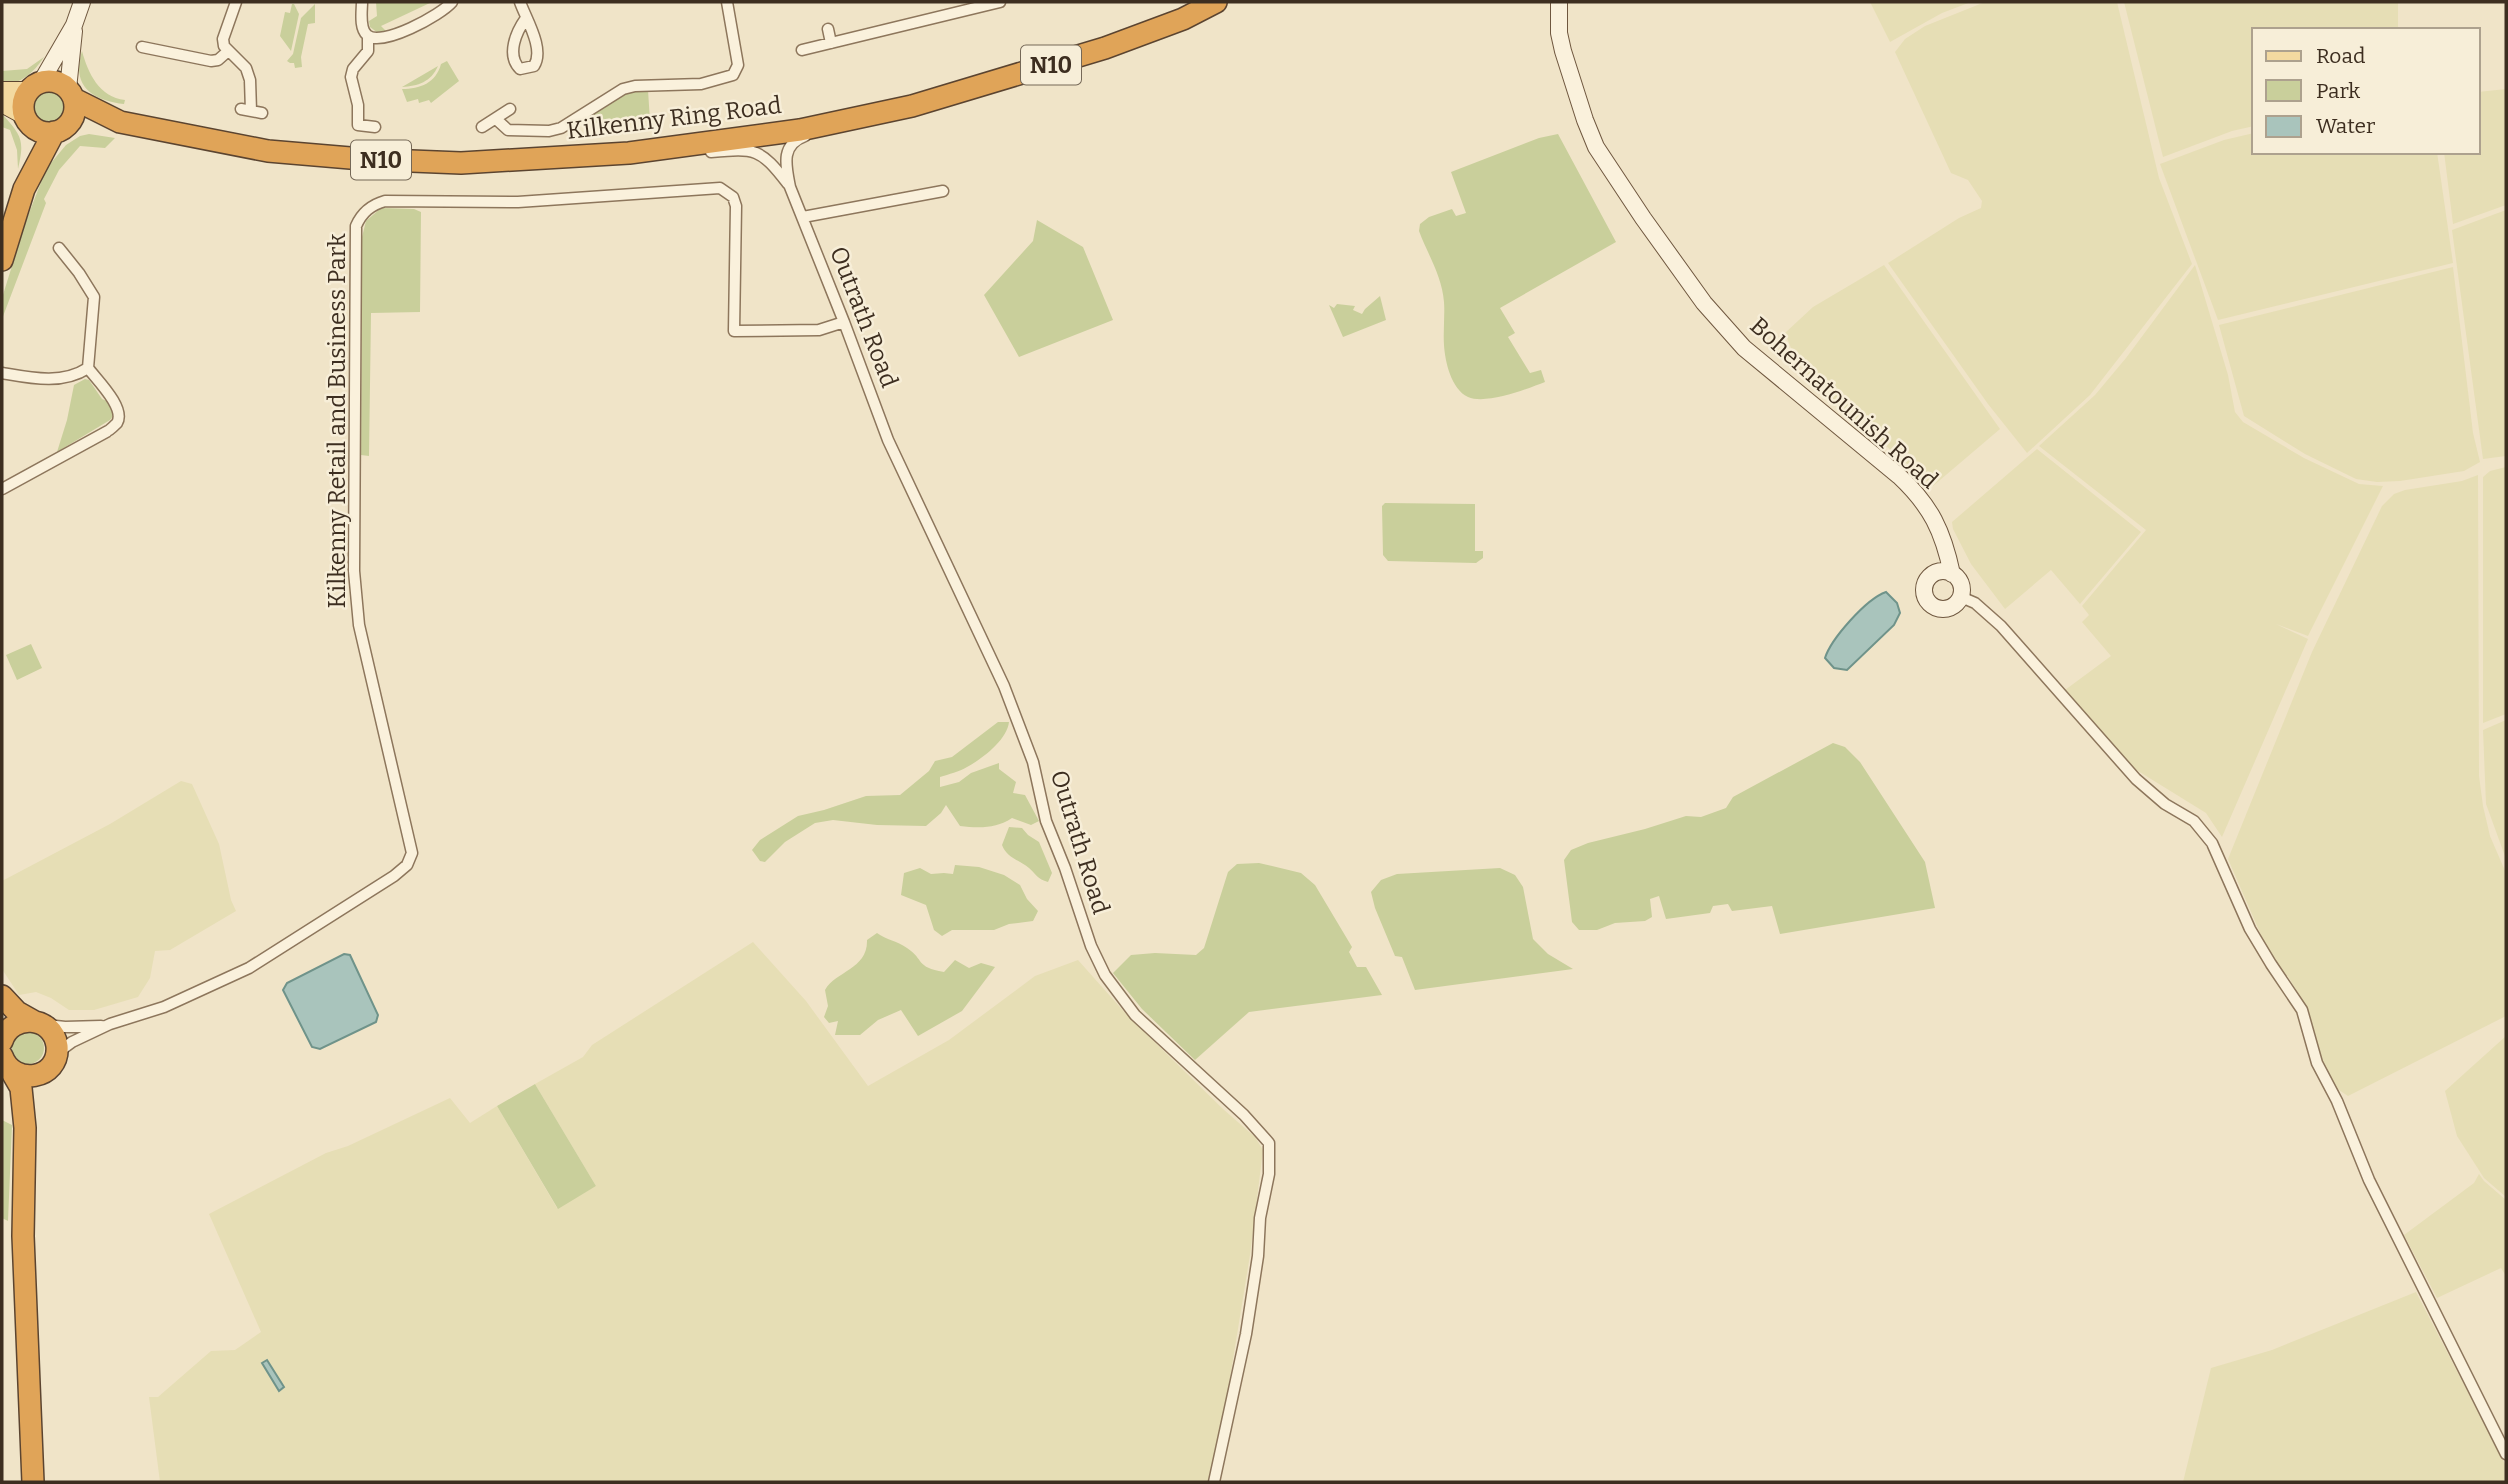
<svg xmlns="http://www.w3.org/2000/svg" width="2508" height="1484" viewBox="0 0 2508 1484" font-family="Bitter,serif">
	<rect width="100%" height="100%" fill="#f0e4c8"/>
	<!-- farmland -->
	<path fill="#e6deb5" d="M 1870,2 L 1971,2 L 1942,13 L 1890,42 Z
		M 1985,2 L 2117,2 L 2159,178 L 2192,264 L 2090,395 L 2027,453 L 1988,404 L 1888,263 L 1959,218 L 1981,208 L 1982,201 L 1968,180 L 1951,173 L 1895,52 L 1905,39 L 1925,26 Z
		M 2124,2 L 2398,2 L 2398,30 L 2254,30 L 2254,126 L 2232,131 L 2163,157 Z
		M 2506,89 L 2506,205 L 2453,224 L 2444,152 L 2478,152 L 2478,92 Z
		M 2254,133 L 2254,152 L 2437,152 L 2453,263 L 2218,320 L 2160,164 L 2224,140 Z
		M 2506,210 L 2506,456 L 2483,459 L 2452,230 Z
		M 1884,265 L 2000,429 L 1933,486 L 1816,386 L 1793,353 L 1785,333 L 1813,307 Z
		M 2195,265 L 2228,375 L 2235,412 L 2243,422 L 2304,458 L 2359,484 L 2383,486 L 2308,636 L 2276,624 L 2308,639 L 2222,837 L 2206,813 L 2130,766 L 2095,729 L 2065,690 L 2111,656 L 2082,622 L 2089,615 L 2082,606 L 2146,530 L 2039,446 L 2095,395 L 2126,358 Z
		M 2453,267 L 2473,433 L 2480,462 L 2464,471 L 2400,481 L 2377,482 L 2356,479 L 2305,454 L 2244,416 L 2219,325 Z
		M 2037,449 L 2141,532 L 2080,604 L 2051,570 L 2005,609 L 1971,564 L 1953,529 L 1952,522 Z
		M 2506,467 L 2506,714 L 2483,723 L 2483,477 L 2490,471 Z
		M 2478,475 L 2479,776 L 2483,806 L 2490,836 L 2506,873 L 2506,1016 L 2348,1096 L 2333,1086 L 2320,1060 L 2306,1006 L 2289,978 L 2271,958 L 2228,859 L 2312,652 L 2382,506 L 2394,494 L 2405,490 L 2462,481 Z
		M 2506,720 L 2506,859 L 2486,804 L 2483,730 Z
		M 181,781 L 192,784 L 219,844 L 231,900 L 236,911 L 170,950 L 155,951 L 150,978 L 138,997 L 94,1010 L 69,1010 L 51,998 L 36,992 L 19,995 L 2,969 L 2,881 L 110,824 Z
		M 753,942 L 806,1001 L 868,1086 L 949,1040 L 1035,976 L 1078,960 L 1127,1015 L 1223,1109 L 1255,1137 L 1263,1150 L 1250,1255 L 1221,1433 L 1209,1482 L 160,1482 L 149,1397 L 158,1397 L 211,1351 L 235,1350 L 261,1332 L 209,1214 L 326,1153 L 348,1146 L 450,1098 L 470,1123 L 497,1106 L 557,1208 L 596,1186 L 535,1084 L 583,1057 L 592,1045 Z
		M 2506,1036 L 2506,1197 L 2484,1178 L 2457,1136 L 2445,1091 Z
		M 2479,1174 L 2484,1181 L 2506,1200 L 2506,1276 L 2501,1268 L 2437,1298 L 2404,1235 L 2474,1183 Z
		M 2416,1292 L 2506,1466 L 2506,1482 L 2183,1482 L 2211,1368 L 2272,1350 Z"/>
	<!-- green -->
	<path fill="#c9cf9b" d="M 376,2 L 432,2 L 381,26 L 387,32 L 378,33 L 370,27 L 369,21 L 377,16 Z
		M 292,4 L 294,4 L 299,14 L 291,51 L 280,36 L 285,12 L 290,13 Z
		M 315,4 L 315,23 L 308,24 L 301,57 L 302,67 L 295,68 L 294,63 L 290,63 L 287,61 L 293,54 L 301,18 Z
		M 82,51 C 88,73 99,97 125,100 L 124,104 C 92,100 71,86 82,51 Z
		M 44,57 C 33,74 21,83 2,86 L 2,71 L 27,69 Z
		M 447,61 L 459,81 L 431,103 L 429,100 L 419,103 L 418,99 L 407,102 L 402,89 C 420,89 436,83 441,64 Z
		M 438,66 C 431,82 418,86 402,87 Z
		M29 107a19 19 0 1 1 38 0a19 19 0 1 1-38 0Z
		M 648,90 L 650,121 L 596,123 L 591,113 L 627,92 Z
		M 2,110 L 6,112 L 4,116 C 23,137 24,142 18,169 L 17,150 L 10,130 L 2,127 Z
		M 89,134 L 115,138 L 105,148 L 80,146 L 59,170 L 44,199 L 46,203 L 2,319 L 2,298 L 26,221 L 43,177 L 51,163 L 66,145 L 80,136 Z
		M 1558,134 L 1616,242 L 1500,308 L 1515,333 L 1508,337 L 1530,373 L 1541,370 L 1545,382 C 1527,389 1486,405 1468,397 C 1451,389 1445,361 1444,345 C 1443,331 1445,316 1444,302 C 1442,276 1428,255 1419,231 L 1420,224 L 1429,217 L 1452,209 L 1456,216 L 1466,213 L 1451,172 L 1539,138 Z
		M 381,208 L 414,209 L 421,212 L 420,312 L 371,313 L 369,456 L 361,455 L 362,237 L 366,221 Z
		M 1037,220 L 1083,247 L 1113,320 L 1019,357 L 984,295 L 1033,241 Z
		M 1380,296 L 1386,320 L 1343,337 L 1329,305 L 1334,308 L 1337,304 L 1355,306 L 1353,310 L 1362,314 L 1365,309 Z
		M 85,379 L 89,380 L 102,399 L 109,402 L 113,416 L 110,420 L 57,452 L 67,420 L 74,385 Z
		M 1385,503 L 1475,504 L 1475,551 L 1483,551 L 1483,558 L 1476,563 L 1388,561 L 1383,555 L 1382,506 Z
		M 31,644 L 42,668 L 17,680 L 6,655 Z
		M 998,722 L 1009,722 C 1007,740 982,759 967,767 C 959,772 949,774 940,777 L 940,787 L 959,782 L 971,773 L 999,763 L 999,769 L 1016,782 L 1013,793 L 1025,795 L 1039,821 L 1031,825 L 1012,818 C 996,829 978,828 960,826 L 946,805 L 941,813 L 926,826 L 877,825 L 833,820 L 815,823 L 785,842 L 765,862 L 760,861 L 752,850 L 760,840 L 798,816 L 824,810 L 866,796 L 900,795 L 929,771 L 935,761 L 952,757 Z
		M 1833,743 L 1845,747 L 1860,762 L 1925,862 L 1935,908 L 1780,934 L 1772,906 L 1732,911 L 1728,904 L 1713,906 L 1710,913 L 1666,919 L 1659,896 L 1650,899 L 1652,917 L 1645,921 L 1615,923 L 1597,930 L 1579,930 L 1572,922 L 1564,860 L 1571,850 L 1588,843 L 1645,829 L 1686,816 L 1701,817 L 1726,808 L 1733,797 Z
		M 1009,827 L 1022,828 L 1028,835 L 1039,842 L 1052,873 L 1048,882 C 1037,879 1037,875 1029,868 C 1019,860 1007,858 1002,845 Z
		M 1259,863 L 1301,873 L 1315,885 L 1352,947 L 1349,952 L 1357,967 L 1366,967 L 1382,995 L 1249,1012 L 1195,1060 L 1142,1009 L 1113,973 L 1131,955 L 1155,953 L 1196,955 L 1204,948 L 1228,872 L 1237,864 Z
		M 955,865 L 979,867 L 1004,875 L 1020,885 L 1027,899 L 1038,911 L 1033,921 L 1009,924 L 994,930 L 952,930 L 942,936 L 934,930 L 926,905 L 901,895 L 904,873 L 920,868 L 931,874 L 944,873 L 953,874 Z
		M 1500,868 L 1515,875 L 1523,887 L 1533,939 L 1548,954 L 1573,969 L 1415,990 L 1402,957 L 1395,956 L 1375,908 L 1371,892 L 1381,880 L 1397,874 Z
		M 877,933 C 886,940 898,941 907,948 C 925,960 915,967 944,972 L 955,960 L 969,968 L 981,963 L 995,967 L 962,1011 L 918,1036 L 901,1010 L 878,1020 L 860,1035 L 835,1035 L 838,1021 L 829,1023 L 824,1017 L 828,1006 L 825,990 C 836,971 868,969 867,940 Z
		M12 1048a16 16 0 1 1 32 0a16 16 0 1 1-32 0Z
		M 535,1084 L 596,1186 L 558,1209 L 497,1106 Z
		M 2,1120 L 12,1125 L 8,1221 L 2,1218 Z"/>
	<!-- water -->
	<path fill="#a9c4bc" stroke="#6f938a" stroke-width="2" d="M 1886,592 L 1897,603 L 1900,613 L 1894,625 L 1847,670 L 1834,668 L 1825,658 C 1831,639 1866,599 1886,592 Z
		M 344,954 L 350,955 L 378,1015 L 376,1022 L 320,1049 L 312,1047 L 283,990 L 287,983 Z
		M 267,1360 L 284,1387 L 279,1391 L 262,1363 Z"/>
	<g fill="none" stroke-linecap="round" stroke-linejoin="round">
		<defs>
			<path id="street" d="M 236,2 L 223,39 L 224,46 L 246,68 L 250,80 L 251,111
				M 362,2 C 362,11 359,28 367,35 C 381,48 441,15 452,2
				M 520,2 C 526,19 545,49 534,66 L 520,69 C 506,55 516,32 526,18
				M 828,29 L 831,43
				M 368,36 L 368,51 L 353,69 L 351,77 L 358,105 L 358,125 L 375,127
				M 142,47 L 211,61 L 218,60 L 227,52
				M 802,50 L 1000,2
				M 241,109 L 262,113
				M 496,119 L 508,130 L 549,131 L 561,128 L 623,89 L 635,86 L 701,84 L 733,75 L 738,65 L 727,2
				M 482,127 L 510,109
				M 805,136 C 780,145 786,166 790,187 L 844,322 L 888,440 L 1004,686 L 1033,762 L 1046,821 L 1065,868 L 1091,946 L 1105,975 L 1135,1015 L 1244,1115 L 1269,1143 L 1269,1174 L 1260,1218 L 1258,1256 L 1246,1334 L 1214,1482
				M 711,152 C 756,148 760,148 788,184
				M 803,217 L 943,191
				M 2,373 C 31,378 62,385 88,368 L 94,297 L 79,273 L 59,248
				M 2,489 L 108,431 C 109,431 116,424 117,423 C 126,408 97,380 88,368
				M 1961,597 L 1975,603 L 2001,626 L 2136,779 L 2165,804 L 2194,821 L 2212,843 L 2250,929 L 2271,964 L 2302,1010 L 2317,1063 L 2337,1101 L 2369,1180 L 2506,1454
				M 47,1025 L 65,1027 L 101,1026
				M 57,1053 L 72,1042 L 110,1024 L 164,1007 L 249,968 L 394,876 L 407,865 L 412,853 L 359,625 L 354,571 L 356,226 C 362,212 371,205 385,201 L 518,202 L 720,188 L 733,197 L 736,206 L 734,331 L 819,330 L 844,322"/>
			<path id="secondary" d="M 1559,2 L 1559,33 L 1563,51 L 1585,120 L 1596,147 L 1643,218 L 1704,303 L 1744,348 L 1899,476 C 1931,506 1943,531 1952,574
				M 41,82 L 74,25 L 82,2
				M 68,89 L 74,31
				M1924 590a19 19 0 1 1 38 0a19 19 0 1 1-38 0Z"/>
			<path id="primary" d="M 2,91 L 28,91
				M 2,103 L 24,115"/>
			<path id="highway" d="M23 107a26 26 0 1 1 52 0a26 26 0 1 1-52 0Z
				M 74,99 L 120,122 L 268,151 L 362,159 L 461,163 L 629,153 L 800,130 L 912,106 L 1105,48 L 1183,19 L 1216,2
				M 2,260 L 24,189 L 54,132
				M 2,996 L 17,1012 L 33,1021
				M 2,1041 C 11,1013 53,1015 57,1046 C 60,1080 13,1087 2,1056
				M 10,1069 L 21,1088 L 25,1128 L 23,1236 L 33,1482"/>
		</defs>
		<!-- street casing -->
		<use href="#street" stroke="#8d765c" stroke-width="13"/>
		<!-- secondary casing -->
		<use href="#secondary" stroke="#6f573f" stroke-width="18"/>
		<!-- primary casing -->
		<use href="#primary" stroke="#5b4430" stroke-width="20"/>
		<!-- highway casing -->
		<use href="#highway" stroke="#5b4430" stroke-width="24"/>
		<!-- street -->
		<use href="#street" stroke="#faf1dc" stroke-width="10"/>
		<!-- secondary -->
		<use href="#secondary" stroke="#faf1dc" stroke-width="16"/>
		<!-- primary -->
		<use href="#primary" stroke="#f3d9a0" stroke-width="18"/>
		<!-- highway -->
		<use href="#highway" stroke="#e0a458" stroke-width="21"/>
	</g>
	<g text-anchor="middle" stroke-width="5" stroke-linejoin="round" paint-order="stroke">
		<!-- shield labels -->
		<g fill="#f7eed8" stroke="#756857" stroke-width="2">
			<rect x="1021" y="45.5" width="60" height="39" rx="5"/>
			<rect x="351" y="140.5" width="60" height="39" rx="5"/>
		</g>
		<g font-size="23" font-weight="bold" fill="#3d2e20">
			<text x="1051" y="73">N10</text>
			<text x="381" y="168">N10</text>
		</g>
		<!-- street labels -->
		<g font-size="24" fill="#3d2e20" stroke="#f7eed8">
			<text transform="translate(674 118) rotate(-7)" y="8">Kilkenny Ring Road</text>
			<text transform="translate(864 317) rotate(69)" y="8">Outrath Road</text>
			<text transform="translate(1844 403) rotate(42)" y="8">Bohernatounish Road</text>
			<text transform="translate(337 421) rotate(-90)" y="8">Kilkenny Retail and Business Park</text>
			<text transform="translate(1080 842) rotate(73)" y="8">Outrath Road</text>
		</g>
	</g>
	<!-- border -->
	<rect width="2508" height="1484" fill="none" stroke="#3d2e20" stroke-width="7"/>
	<!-- legend -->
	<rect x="2252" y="28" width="228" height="126" fill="#f7eed8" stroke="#ada18e" stroke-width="2"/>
	<rect x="2266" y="51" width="35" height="10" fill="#f3d9a0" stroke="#ada18e" stroke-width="2"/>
	<text x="2316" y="63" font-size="21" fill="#3d2e20">Road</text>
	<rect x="2266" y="80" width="35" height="21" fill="#c9cf9b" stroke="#ada18e" stroke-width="2"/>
	<text x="2316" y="98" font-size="21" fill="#3d2e20">Park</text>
	<rect x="2266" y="116" width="35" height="21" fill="#a9c4bc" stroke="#ada18e" stroke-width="2"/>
	<text x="2316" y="133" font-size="21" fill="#3d2e20">Water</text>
</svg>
